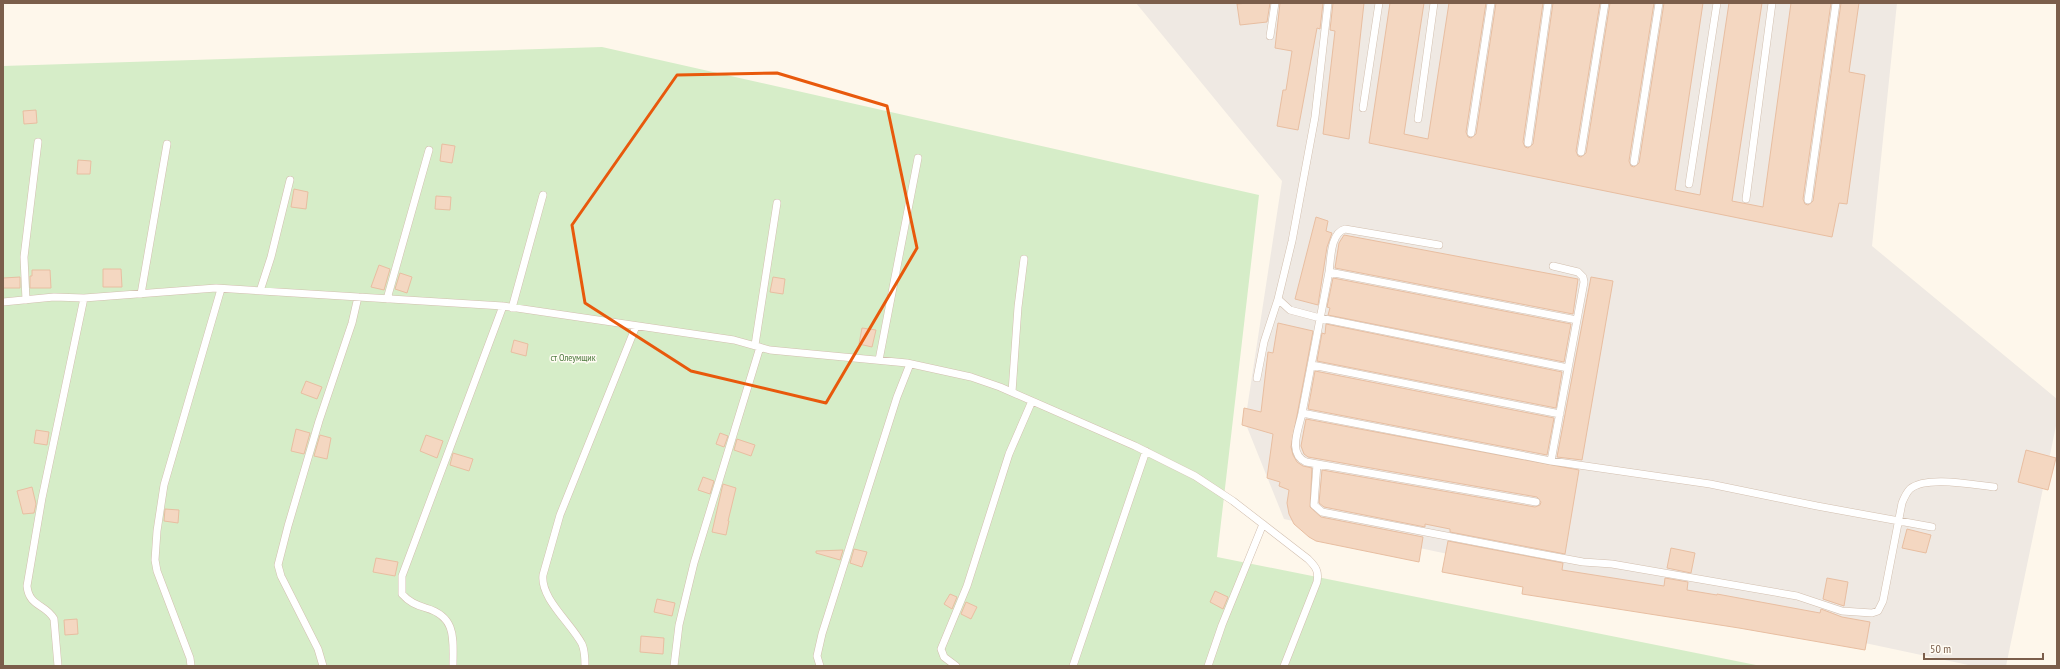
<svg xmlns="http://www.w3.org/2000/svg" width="2060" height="669" viewBox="0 0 2060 669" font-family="'PT Sans Narrow',sans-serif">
	<rect width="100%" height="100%" fill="#fef7eb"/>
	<!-- industrial -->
	<path fill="#efe9e3" d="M 1136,3 L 1897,3 L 1872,246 L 2057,399 L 2057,421 L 2006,666 L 1973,666 L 1284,519 L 1245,422 L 1282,181 Z"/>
	<!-- green -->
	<path fill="#d6edc8" d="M 602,47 L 1259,195 L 1217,557 L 1761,666 L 3,666 L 3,66 Z"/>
	<!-- building -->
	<path fill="#f4d7c1" stroke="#e8bea1" d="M 1248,3 L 1270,3 L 1267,22 L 1240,25 L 1237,4 Z
		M 1280,3 L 1323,3 L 1320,29 L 1317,28 L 1298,130 L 1277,126 L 1283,90 L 1286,90 L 1292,51 L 1275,48 Z
		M 1333,3 L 1364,3 L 1349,139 L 1323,134 L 1335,31 L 1330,30 Z
		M 1390,3 L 1424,3 L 1404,134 L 1428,139 L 1449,3 L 1486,3 L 1466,132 L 1468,137 L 1471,138 L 1476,134 L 1496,3 L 1543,3 L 1523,142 L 1525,147 L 1528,148 L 1533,144 L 1553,3 L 1600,3 L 1576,151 L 1578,156 L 1581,157 L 1586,153 L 1610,3 L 1654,3 L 1629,161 L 1631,166 L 1634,167 L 1639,163 L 1664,3 L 1703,3 L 1675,190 L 1700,195 L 1729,3 L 1762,3 L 1732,201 L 1763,207 L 1791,3 L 1831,3 L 1803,199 L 1805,204 L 1808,205 L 1813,201 L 1841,3 L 1859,3 L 1849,72 L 1865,75 L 1847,204 L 1839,203 L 1832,237 L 1369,143 Z
		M 36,110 L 37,123 L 24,124 L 23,111 Z
		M 442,144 L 455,146 L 452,163 L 440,161 Z
		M 78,160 L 91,161 L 90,174 L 77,174 Z
		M 294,189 L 308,192 L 306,209 L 291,207 Z
		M 436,196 L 451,197 L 450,210 L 435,209 Z
		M 1316,217 L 1328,221 L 1326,231 L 1332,233 L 1327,247 L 1318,305 L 1295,299 Z
		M 1344,235 L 1578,279 L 1573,314 L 1335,268 L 1339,243 Z
		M 379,265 L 390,269 L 384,290 L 371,287 Z
		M 103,269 L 121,269 L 122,287 L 103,287 Z
		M 32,270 L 50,270 L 51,288 L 30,288 L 30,276 L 32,276 Z
		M 400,273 L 412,277 L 407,293 L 395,289 Z
		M 20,277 L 20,288 L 3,288 L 3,278 Z
		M 773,277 L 785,279 L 783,294 L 770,292 Z
		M 1591,277 L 1613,281 L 1582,460 L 1557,457 Z
		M 1333,278 L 1571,324 L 1564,362 L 1328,315 L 1330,308 L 1327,307 Z
		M 1278,323 L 1313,331 L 1291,447 L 1293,455 L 1297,462 L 1303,466 L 1312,468 L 1310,507 L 1321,517 L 1423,537 L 1419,562 L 1316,541 L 1309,537 L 1294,524 L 1289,514 L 1287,503 L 1289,490 L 1279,486 L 1280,482 L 1267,478 L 1273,434 L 1242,425 L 1244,408 L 1261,412 L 1268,352 L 1273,353 Z
		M 1326,324 L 1562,372 L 1556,408 L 1317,361 L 1322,333 L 1325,334 Z
		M 862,328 L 876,330 L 872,347 L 859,344 Z
		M 514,340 L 528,344 L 526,356 L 511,352 Z
		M 1315,371 L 1554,418 L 1547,455 L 1308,409 Z
		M 306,381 L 322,387 L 317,399 L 301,393 Z
		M 1306,419 L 1579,470 L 1565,554 L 1450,532 L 1450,529 L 1425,524 L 1425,527 L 1324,507 L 1319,503 L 1322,470 L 1535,507 L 1540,505 L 1541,502 L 1537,497 L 1308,457 L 1304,454 L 1301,446 Z
		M 296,429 L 310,433 L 304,454 L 291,451 Z
		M 36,430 L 49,432 L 47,445 L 34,443 Z
		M 720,433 L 728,436 L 724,447 L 716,444 Z
		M 320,435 L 331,438 L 327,459 L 314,456 Z
		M 426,435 L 443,441 L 437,458 L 420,451 Z
		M 737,439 L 755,445 L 751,456 L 734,450 Z
		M 2026,450 L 2056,458 L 2048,490 L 2018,482 Z
		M 453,453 L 473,459 L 469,471 L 450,465 Z
		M 703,477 L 714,481 L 710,494 L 698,490 Z
		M 723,484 L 736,488 L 728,521 L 729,521 L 726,535 L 712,532 Z
		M 32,487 L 36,504 L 34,513 L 23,514 L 17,491 Z
		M 165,509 L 179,510 L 178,523 L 164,521 Z
		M 1907,529 L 1931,535 L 1926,553 L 1902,548 Z
		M 1448,541 L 1563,563 L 1562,570 L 1664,586 L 1665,578 L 1688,582 L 1687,590 L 1717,595 L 1717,594 L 1820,613 L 1821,609 L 1842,617 L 1870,622 L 1865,650 L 1739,628 L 1522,594 L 1523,587 L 1442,572 Z
		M 1671,548 L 1695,553 L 1691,573 L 1667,568 Z
		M 854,549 L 867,552 L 862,567 L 850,563 Z
		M 843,550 L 840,560 L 816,553 L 816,551 Z
		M 376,558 L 398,562 L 395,576 L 373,572 Z
		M 1827,578 L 1848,582 L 1844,606 L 1823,599 Z
		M 1215,591 L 1228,597 L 1223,609 L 1210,602 Z
		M 950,594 L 957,597 L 952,609 L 944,604 Z
		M 657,599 L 675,603 L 672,616 L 654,612 Z
		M 966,602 L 977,607 L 971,619 L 961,614 Z
		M 77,619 L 78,634 L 65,635 L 64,620 Z
		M 641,636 L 664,638 L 663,654 L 640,652 Z"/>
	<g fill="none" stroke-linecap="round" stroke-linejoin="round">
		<defs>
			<path id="lane" d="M 1328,3 L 1315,117 L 1292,241 L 1278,299 L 1290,310 L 1320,318 L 1568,368
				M 1270,36 L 1275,3
				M 1363,108 L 1379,3
				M 1418,119 L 1434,3
				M 1471,133 L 1491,3
				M 1528,143 L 1548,3
				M 1581,152 L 1605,3
				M 1634,162 L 1659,3
				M 1689,184 L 1717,3
				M 1746,199 L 1772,3
				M 1808,200 L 1836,3
				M 1329,272 C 1331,260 1330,233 1345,229 L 1439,245
				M 260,291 L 271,257 L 290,180
				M 141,294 L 167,144
				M 387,299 L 429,150
				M 26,300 L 24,257 L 38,142
				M 3,302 L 54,297 L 84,298 L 216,288 L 503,306 L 734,340 L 770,350 L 907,363 L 971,377 L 1000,387 L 1135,446 L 1195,476 L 1233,501 L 1308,559 C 1316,567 1319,571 1317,582 L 1284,666
				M 512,308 L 543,195
				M 1577,320 L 1329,272 L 1302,413 L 1551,461 L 1710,484 L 1817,506 L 1932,527
				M 755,345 L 777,203
				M 879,360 L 918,158
				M 1312,365 L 1560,414
				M 1257,378 L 1264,342 L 1278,299
				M 1012,392 L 1018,307 L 1024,259
				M 1302,413 C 1299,429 1287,453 1306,462 L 1536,502
				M 1551,461 L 1584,282 L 1583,277 L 1578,272 L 1553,266
				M 1317,464 L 1314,505 L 1322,512 L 1529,552 L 1583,562 L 1612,564 L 1797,596 L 1842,611 L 1872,613 L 1878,611 L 1883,601 L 1902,503 C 1904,498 1906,493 1910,489 C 1926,475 1974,485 1994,487
				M 58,666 L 54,619 C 46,604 29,607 27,586 L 42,498 L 84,298
				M 191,666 L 190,658 L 157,571 L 155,560 L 157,531 L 164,485 L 221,289
				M 323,666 L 318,649 L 281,576 L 278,565 L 288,526 L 319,421 L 352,323 L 358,297
				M 453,666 C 453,639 457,617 426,608 C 416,605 409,602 402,594 L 402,576 L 503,306
				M 585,666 C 585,659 585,651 582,644 C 571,623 540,598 543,575 L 560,515 L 636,326
				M 674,666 L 679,625 L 694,563 L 760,347
				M 820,666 L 817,656 L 822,634 L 897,397 L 910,364
				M 956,666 L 944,657 L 941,649 L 967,586 L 1009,454 L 1032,401
				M 1073,666 L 1146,451
				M 1208,666 L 1222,625 L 1263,524"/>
		</defs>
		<!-- lane casing -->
		<use href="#lane" stroke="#d2bfaf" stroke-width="8"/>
		<!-- lane -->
		<use href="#lane" stroke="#fff" stroke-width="7"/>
	</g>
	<!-- marked area -->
	<path fill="none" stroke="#e8590c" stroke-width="3" stroke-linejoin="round" d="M 777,73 L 887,106 L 917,248 L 826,403 L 691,371 L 585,303 L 572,225 L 677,75 Z"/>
	<g text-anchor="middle" stroke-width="3" stroke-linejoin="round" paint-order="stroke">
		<!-- park labels -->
		<g font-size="10" fill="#4f7b40" stroke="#fffbf3">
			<text x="573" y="361">ст Олеумщик</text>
		</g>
	</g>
	<!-- border -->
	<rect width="2060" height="669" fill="none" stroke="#7b5e4b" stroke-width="8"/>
	<!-- scale -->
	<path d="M1924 653v6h119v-6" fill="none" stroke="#7b5e4b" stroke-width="2"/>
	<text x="1930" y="653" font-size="12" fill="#7b5e4b" stroke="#fffbf3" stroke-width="3" paint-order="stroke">50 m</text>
</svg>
